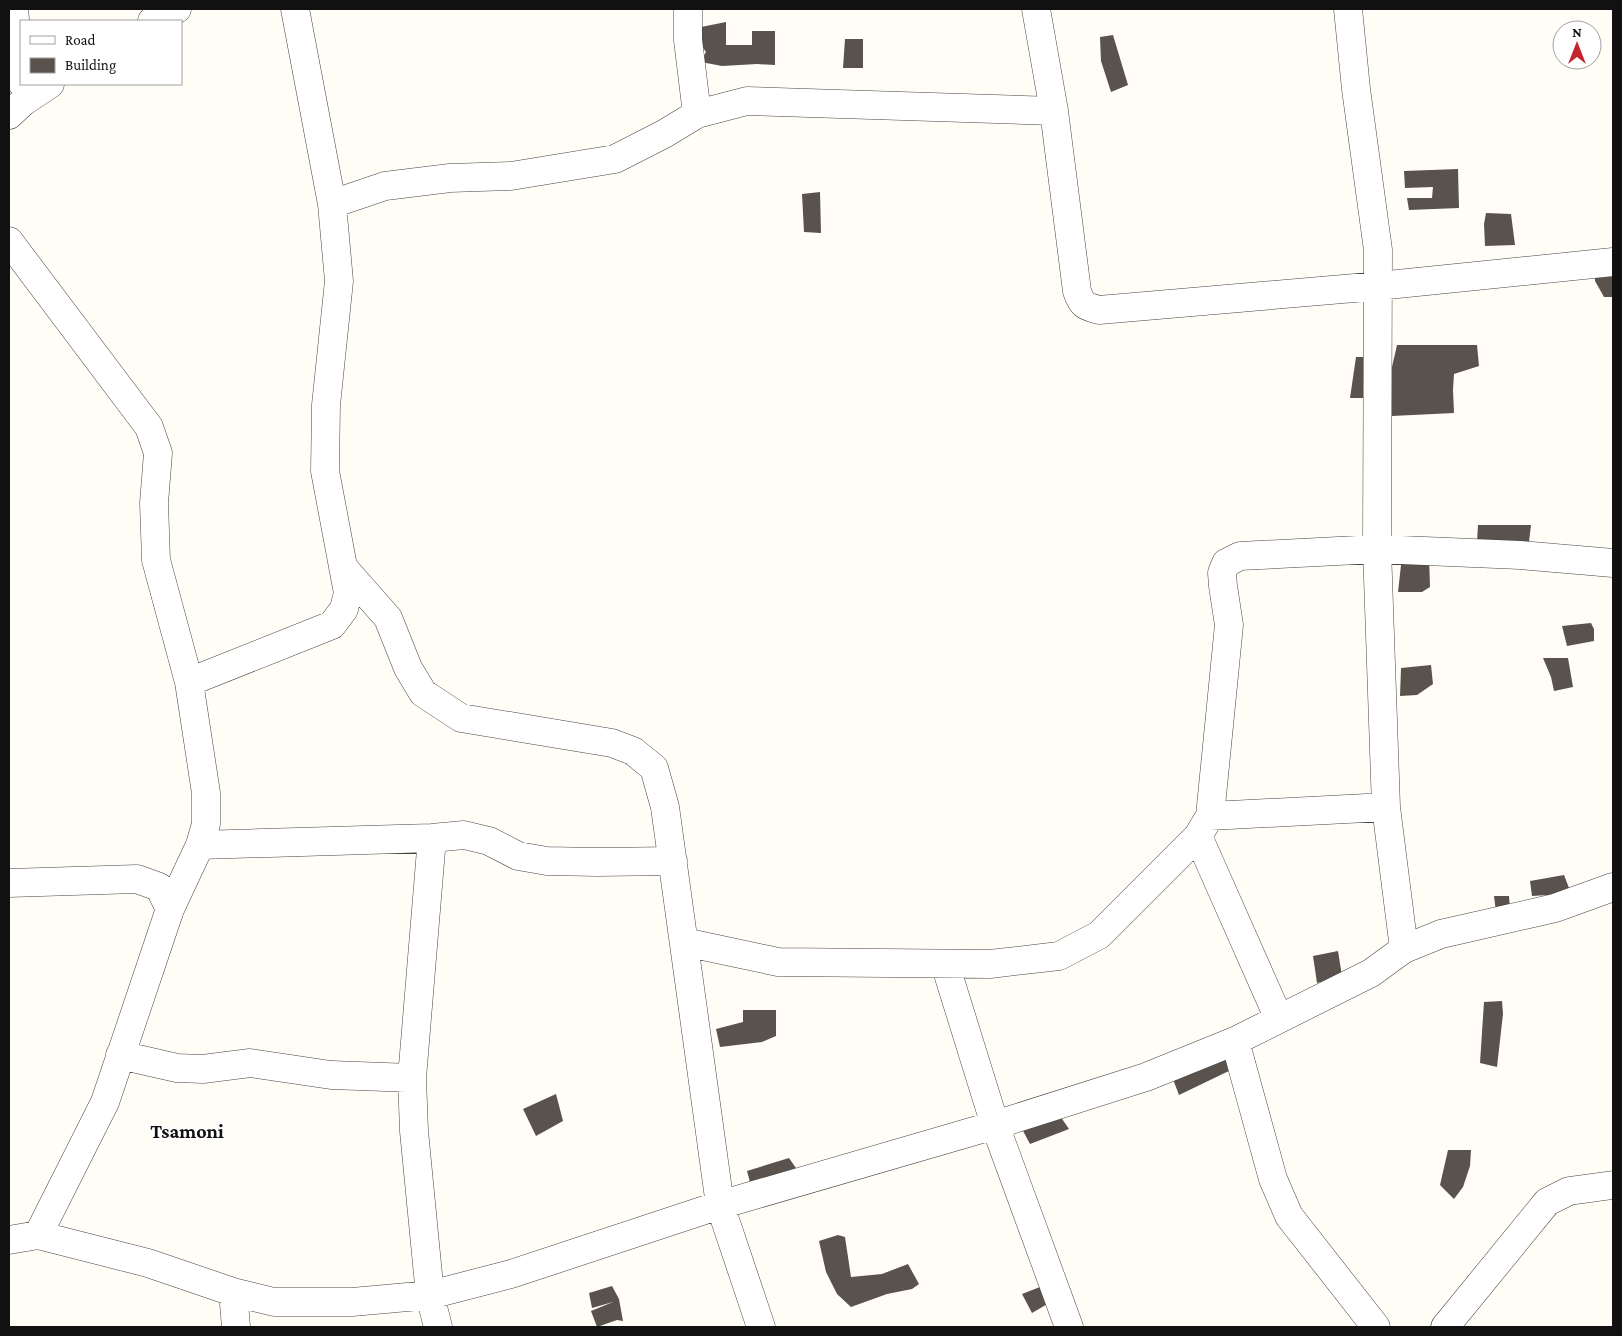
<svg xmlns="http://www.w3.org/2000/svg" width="1622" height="1336" viewBox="0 0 1622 1336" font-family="'Crimson Pro',serif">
	<rect width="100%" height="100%" fill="#fffdf5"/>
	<!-- building -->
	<path fill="#5a524d" d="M 726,22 L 726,45 L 752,45 L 752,31 L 775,31 L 775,65 L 757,64 L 722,66 L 701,62 L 706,52 L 701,45 L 701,27 Z
		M 1113,35 L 1128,85 L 1111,92 L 1101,61 L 1100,37 Z
		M 845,39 L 863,39 L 863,68 L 843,68 Z
		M 1458,169 L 1459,208 L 1409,210 L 1407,198 L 1432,198 L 1433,187 L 1405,188 L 1404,171 Z
		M 820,192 L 821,233 L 804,232 L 802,194 Z
		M 1486,213 L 1511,214 L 1515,245 L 1485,246 L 1484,224 Z
		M 1613,267 L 1613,297 L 1604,297 L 1595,281 L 1595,268 Z
		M 1397,345 L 1477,345 L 1479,366 L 1454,374 L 1453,390 L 1454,413 L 1392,416 L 1392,367 Z
		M 1356,357 L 1371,357 L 1367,398 L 1350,398 Z
		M 1478,525 L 1531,525 L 1529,542 L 1477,542 Z
		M 1402,556 L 1429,556 L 1430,587 L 1422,592 L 1398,592 Z
		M 1591,623 L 1594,629 L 1594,641 L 1567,646 L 1562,626 Z
		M 1543,658 L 1568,658 L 1573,687 L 1554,691 L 1551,677 Z
		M 1431,665 L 1433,684 L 1417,695 L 1400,696 L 1401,668 Z
		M 1564,875 L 1569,888 L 1563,894 L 1532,896 L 1530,881 Z
		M 1494,896 L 1509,896 L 1510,910 L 1496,912 Z
		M 1338,951 L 1342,976 L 1317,983 L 1313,956 Z
		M 1502,1001 L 1503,1014 L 1497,1067 L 1480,1063 L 1484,1002 Z
		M 743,1010 L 776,1010 L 776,1036 L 762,1042 L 720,1047 L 716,1029 L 743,1022 Z
		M 1229,1051 L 1233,1069 L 1179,1095 L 1171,1074 Z
		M 556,1094 L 563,1121 L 536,1136 L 523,1109 Z
		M 1058,1113 L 1069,1129 L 1030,1144 L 1022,1129 Z
		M 1448,1150 L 1471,1150 L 1470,1166 L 1463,1187 L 1454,1199 L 1440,1185 Z
		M 789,1158 L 798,1171 L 752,1190 L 747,1171 Z
		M 838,1235 L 845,1237 L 851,1277 L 882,1274 L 908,1264 L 919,1284 L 912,1289 L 887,1294 L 851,1307 L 837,1294 L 826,1272 L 819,1241 Z
		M 1045,1285 L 1056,1299 L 1032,1313 L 1022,1294 Z
		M 612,1286 L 619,1299 L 623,1321 L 617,1320 L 597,1327 L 591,1311 L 613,1302 L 592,1308 L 589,1293 Z"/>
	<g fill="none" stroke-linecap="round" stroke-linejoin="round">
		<defs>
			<path id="minor" d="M 14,9 L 21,82
				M 688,9 L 688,40 L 697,114
				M 1036,9 L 1054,111 L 1077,291 C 1082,305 1084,306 1099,310 L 1378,286 L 1613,262
				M 1348,9 L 1356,89 L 1378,250 L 1377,549 L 1386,807 L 1404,949
				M 152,21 L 177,9
				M 9,115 L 23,102 L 50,84
				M 332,204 L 385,186 L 450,178 L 511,176 L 615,159 L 664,134 L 697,114 L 747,101 L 1054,111
				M 9,241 L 149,427 L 158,453 L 154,503 L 156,560 L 189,682 L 206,793 L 206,824 L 200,845 L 170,909
				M 343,567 L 388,618 L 408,668 L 423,693 L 461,718 L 612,743 L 633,751 L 654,768 L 665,807 L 720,1205 L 761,1327
				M 189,682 L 332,625 L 344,609 L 348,593 L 325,471 L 326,405 L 339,281 L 332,204 L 295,9
				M 1210,816 L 1386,807
				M 1198,836 L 1279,1019
				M 432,838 L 412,1078 L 414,1131 L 430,1295 L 438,1327
				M 200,845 L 432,838 L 464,835 L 489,841 L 518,856 L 547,861 L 597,862 L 673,861
				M 9,883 L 137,879 L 159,887 L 170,909 L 105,1102 L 38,1235
				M 684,942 L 778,962 L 990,964 L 1059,956 L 1099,935 L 1198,836 L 1210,816 L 1229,625 L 1223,586 L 1222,573 L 1226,563 L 1240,556 L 1377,549 L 1520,555 L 1613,563
				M 945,964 L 995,1125 L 1069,1327
				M 1235,1041 L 1273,1179 L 1289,1216 L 1376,1327
				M 120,1055 L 177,1068 L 203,1069 L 250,1063 L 331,1075 L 412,1078
				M 9,1240 L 38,1235 L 148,1263 L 233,1292 L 274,1302 L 352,1302 L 430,1295 L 511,1274 L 720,1205 L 995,1125 L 1146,1077 L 1235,1041 L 1371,973 L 1404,949 L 1441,934 L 1555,908 L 1613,887
				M 233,1292 L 236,1327
				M 1445,1327 L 1547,1202 L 1569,1191 L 1613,1185"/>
		</defs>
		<!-- minor casing -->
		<use href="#minor" stroke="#444" stroke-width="29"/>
		<!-- minor -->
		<use href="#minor" stroke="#fff" stroke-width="28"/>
	</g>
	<g text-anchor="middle" stroke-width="5" stroke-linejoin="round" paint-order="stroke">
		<!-- district labels -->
		<g font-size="20" font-weight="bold" fill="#111" stroke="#fff">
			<text x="187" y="1138">Tsamoni</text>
		</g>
	</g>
	<!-- border -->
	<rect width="1622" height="1336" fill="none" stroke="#111111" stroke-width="20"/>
	<!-- legend -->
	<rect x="20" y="20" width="162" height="65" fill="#ffffff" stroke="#a0a0a0"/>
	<rect x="30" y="36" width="25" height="8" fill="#ffffff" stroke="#a0a0a0"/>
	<text x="65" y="45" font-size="15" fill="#111111">Road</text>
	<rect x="30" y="58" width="25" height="15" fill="#5a524d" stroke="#a0a0a0"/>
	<text x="65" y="70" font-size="15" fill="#111111">Building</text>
	<!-- north arrow -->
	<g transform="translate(1577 45)"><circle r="24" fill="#ffffff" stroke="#a0a0a0"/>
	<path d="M0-4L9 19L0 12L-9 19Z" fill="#c4262e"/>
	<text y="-8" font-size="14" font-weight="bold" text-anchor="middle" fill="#111111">N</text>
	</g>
</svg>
